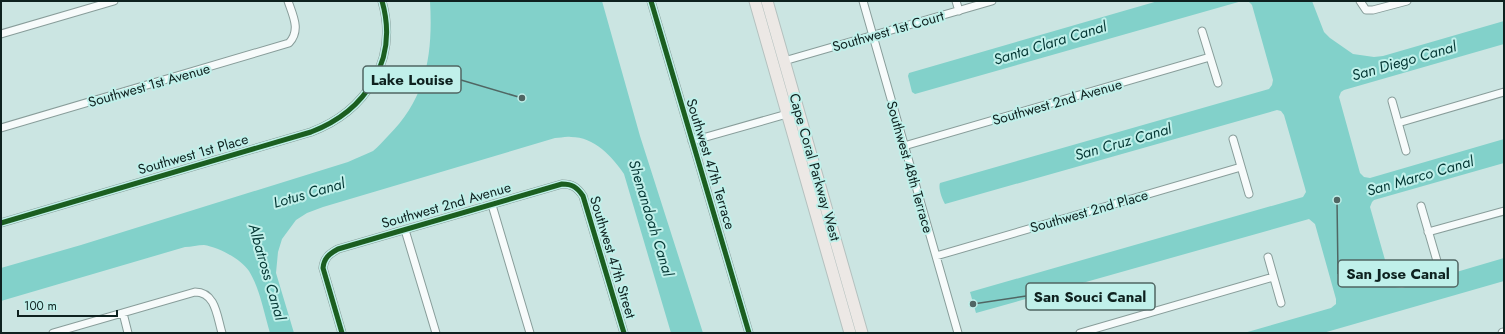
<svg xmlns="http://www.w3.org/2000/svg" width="1505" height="334" viewBox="0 0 1505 334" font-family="Jost,sans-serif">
	<rect width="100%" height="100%" fill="#cbe5e2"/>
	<!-- water -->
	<path fill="#82d1ca" d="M 430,1 L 602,1 L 640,136 L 703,333 L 671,333 L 624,174 C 612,156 594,137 571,137 C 566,136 560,138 555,138 L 323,207 L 307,213 L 296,220 L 282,239 L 278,252 L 276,273 L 294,333 L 270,333 C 264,313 260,289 249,271 C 241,259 218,247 204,245 C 198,245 191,247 185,247 L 1,301 L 1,268 L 81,245 L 348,162 C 356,158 365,155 373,151 C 378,147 383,141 388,136 C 427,98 433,53 430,1 Z
		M 1158,1 L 1242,1 L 915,94 L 912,92 L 908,76 L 909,73 Z
		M 1248,1 L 1312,1 L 1324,32 L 1330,38 L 1353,54 L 1374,57 L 1383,56 L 1504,21 L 1504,44 L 1344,90 L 1341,92 L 1339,97 L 1360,173 L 1364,177 L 1370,178 L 1504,139 L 1504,163 L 1374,200 L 1372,202 L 1370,207 L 1391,281 L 1395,287 L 1402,288 L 1504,258 L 1504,281 L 1323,333 L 1244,333 L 1331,308 L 1336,304 L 1336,299 L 1315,224 L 1309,219 L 976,313 L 970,292 L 1303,197 L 1306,192 L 1305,188 L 1284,115 L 1281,111 L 1277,110 L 945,204 C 942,199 938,188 940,183 L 1269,89 L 1272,85 L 1273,80 L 1252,5 Z"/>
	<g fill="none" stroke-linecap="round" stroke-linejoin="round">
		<defs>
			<path id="minor" d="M 651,1 L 749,333
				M 863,1 L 958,333
				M 956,1 L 959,11
				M 1360,1 L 1366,10 L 1373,10 L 1407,1
				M 1202,31 L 1218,83
				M 1,34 L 114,1
				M 784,61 L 992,1
				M 1392,101 L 1406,151
				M 1398,123 L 1504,92
				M 1,128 L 289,43 C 301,30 293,16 288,1
				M 1233,139 L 1249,194
				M 692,141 L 787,114
				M 904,146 L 1210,57
				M 492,205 L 530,333
				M 1421,206 L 1437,261
				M 1,223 L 311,132 C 366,111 399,60 382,1
				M 405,230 L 436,333
				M 1428,232 L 1504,211
				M 936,256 L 1241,167
				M 1268,257 L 1281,303
				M 123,313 L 128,333
				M 53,333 L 195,292 C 216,292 217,317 222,333
				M 342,333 L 323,268 C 324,258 329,254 338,249 L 562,184 C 572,184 577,187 583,196 L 624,333
				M 1080,333 L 1273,277"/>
			<path id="tertiary" d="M 1503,333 L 1504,333"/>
			<path id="primary" d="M 755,1 L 850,333
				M 767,1 L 862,333"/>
		</defs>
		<!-- minor casing -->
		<use href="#minor" stroke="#889d9a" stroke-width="9"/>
		<!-- tertiary casing -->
		<use href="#tertiary" stroke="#889d9a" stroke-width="11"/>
		<!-- primary casing -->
		<use href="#primary" stroke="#b4c1bf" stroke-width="13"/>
		<!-- minor -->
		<use href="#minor" stroke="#f7fbfb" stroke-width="7"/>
		<!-- tertiary -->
		<use href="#tertiary" stroke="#f7fbfb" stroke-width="9"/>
		<!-- primary -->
		<use href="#primary" stroke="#ece8e5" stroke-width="11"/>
		<defs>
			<path id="cycleway" d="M 651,1 L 749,333
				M 1,223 L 311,132 C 366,111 399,60 382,1
				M 342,333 L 323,268 C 324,258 329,254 338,249 L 562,184 C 572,184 577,187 583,196 L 624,333"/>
		</defs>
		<!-- cycleway casing -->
		<use href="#cycleway" stroke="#c0f0ea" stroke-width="8"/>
		<!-- cycleway -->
		<use href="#cycleway" stroke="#1b5e20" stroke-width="5"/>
	</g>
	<g text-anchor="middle" stroke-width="4" stroke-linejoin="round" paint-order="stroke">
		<!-- street labels -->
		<g font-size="14" fill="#0e211f" stroke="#c0f0ea">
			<text transform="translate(888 31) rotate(-16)" y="5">Southwest 1st Court</text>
			<text transform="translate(149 85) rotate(-16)" y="5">Southwest 1st Avenue</text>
			<text transform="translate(1057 102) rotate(-16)" y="5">Southwest 2nd Avenue</text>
			<text transform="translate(193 154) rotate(-16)" y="5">Southwest 1st Place</text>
			<text transform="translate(711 164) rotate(73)" y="5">Southwest 47th Terrace</text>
			<text transform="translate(815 167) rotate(74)" y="5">Cape Coral Parkway West</text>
			<text transform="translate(910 167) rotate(74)" y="5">Southwest 48th Terrace</text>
			<text transform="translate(446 205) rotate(-16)" y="5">Southwest 2nd Avenue</text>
			<text transform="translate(1089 211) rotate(-16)" y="5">Southwest 2nd Place</text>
			<text transform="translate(613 257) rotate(73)" y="5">Southwest 47th Street</text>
		</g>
		<!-- water labels -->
		<g font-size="15" font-style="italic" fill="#033633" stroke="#c0f0ea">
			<text transform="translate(1050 43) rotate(-17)" y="5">Santa Clara Canal</text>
			<text transform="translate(1404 61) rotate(-16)" y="5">San Diego Canal</text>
			<text transform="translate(1123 142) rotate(-16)" y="5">San Cruz Canal</text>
			<text transform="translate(1420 176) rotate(-16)" y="5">San Marco Canal</text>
			<text transform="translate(309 193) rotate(-16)" y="5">Lotus Canal</text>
			<text transform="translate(651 218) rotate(73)" y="5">Shenandoah Canal</text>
			<text transform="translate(267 272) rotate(74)" y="5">Albatross Canal</text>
		</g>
	</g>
	<!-- callouts -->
	<path fill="none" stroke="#506663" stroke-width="1.5" d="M522 98L461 80M1337 200L1338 274M973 304L1026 296"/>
	<g fill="#506663" stroke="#c0f0ea" stroke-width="1.5">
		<circle cx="522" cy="98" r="4"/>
		<circle cx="1337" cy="200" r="4"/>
		<circle cx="973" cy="304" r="4"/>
	</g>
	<g fill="#c0f0ea" stroke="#506663" stroke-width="1.5">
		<rect x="363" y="66" width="98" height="27" rx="4"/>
		<rect x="1338" y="260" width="120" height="27" rx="4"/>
		<rect x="1026" y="283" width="129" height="27" rx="4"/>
	</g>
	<g font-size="15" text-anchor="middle" font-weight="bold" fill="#0e211f">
		<text x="412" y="85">Lake Louise</text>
		<text x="1398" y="279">San Jose Canal</text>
		<text x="1090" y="302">San Souci Canal</text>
	</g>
	<!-- border -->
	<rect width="1505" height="334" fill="none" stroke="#0e211f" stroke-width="4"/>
	<!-- scale -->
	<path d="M18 310v6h99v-6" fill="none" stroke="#0e211f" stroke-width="2"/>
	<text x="24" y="310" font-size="12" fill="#0e211f" stroke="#c0f0ea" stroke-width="3" paint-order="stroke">100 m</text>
</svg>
